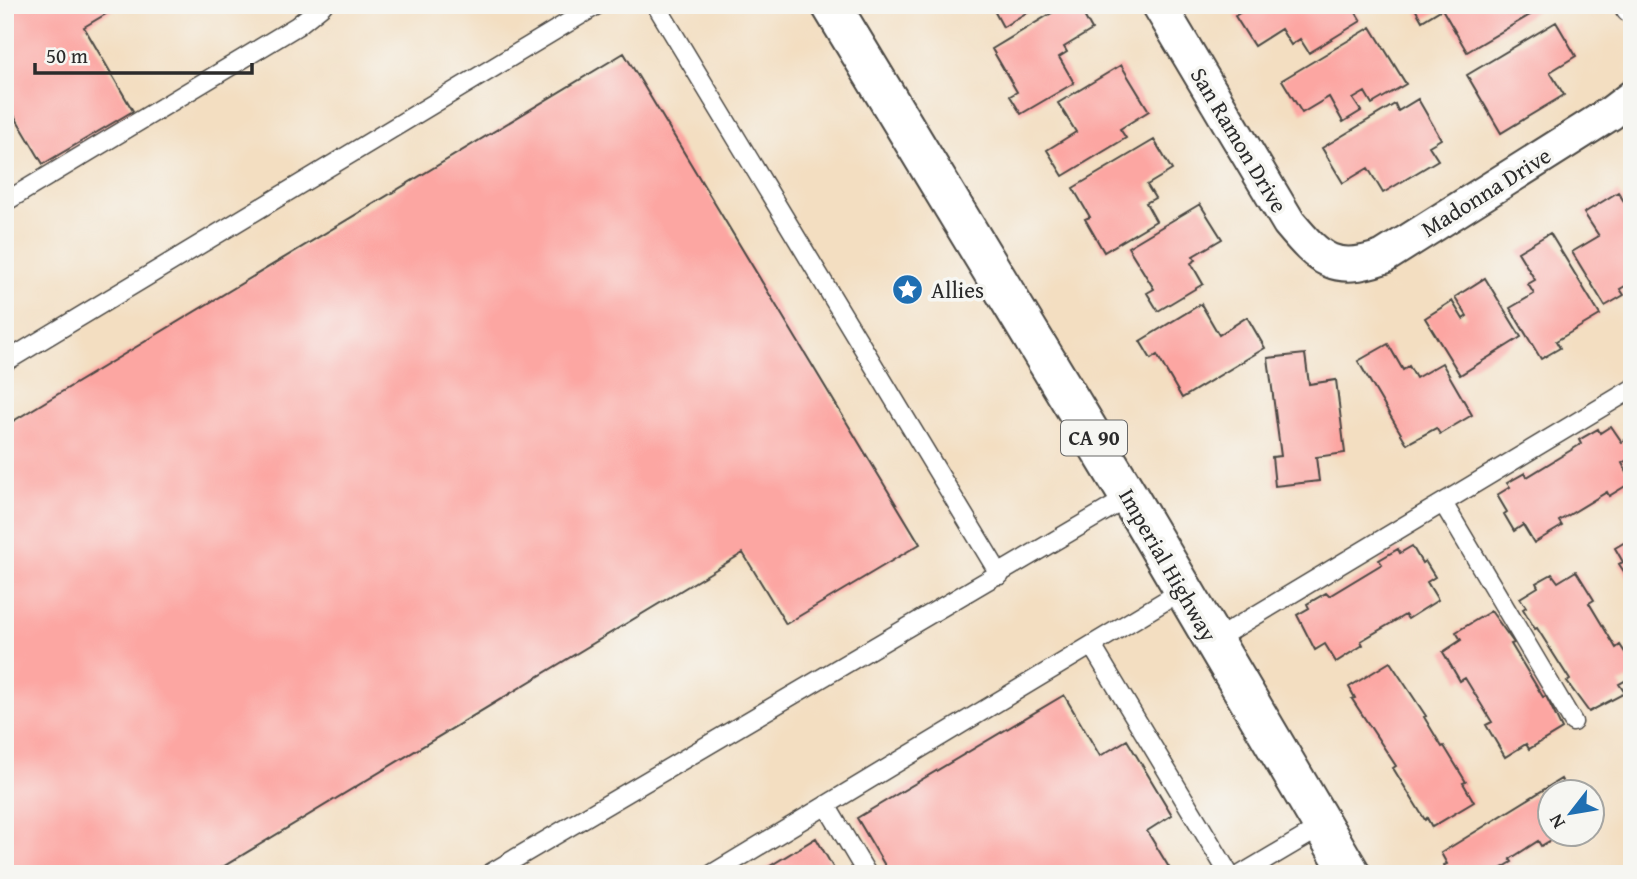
<svg xmlns="http://www.w3.org/2000/svg" width="1637" height="879" viewBox="0 0 1637 879" font-family="'Gentium Book Plus',serif">
	<rect width="100%" height="100%" fill="#f6f6f2"/>
	<filter id="ink" filterUnits="userSpaceOnUse"><feTurbulence type="fractalNoise" baseFrequency=".0143" numOctaves="2"/><feDisplacementMap in="SourceGraphic" scale="14" xChannelSelector="R" yChannelSelector="G"/><feConvolveMatrix kernelMatrix="1 2 1 2 8 2 1 2 1" color-interpolation-filters="sRGB"/></filter>
	<filter id="wash" filterUnits="userSpaceOnUse"><feTurbulence type="fractalNoise" baseFrequency=".00686" numOctaves="4" result="noise"/><feDisplacementMap in="SourceGraphic" scale="28" xChannelSelector="R" yChannelSelector="G"/><feGaussianBlur stdDeviation="1.57" result="paint"/><feColorMatrix in="noise" values="0 0 0 0 0 0 0 0 0 0 0 0 0 0 0 0 0 1.4 0 .05"/><feComposite in="paint" operator="in"/></filter>
	<g filter="url(#wash)">
		<rect width="100%" height="100%" fill="#f3dec1"/>
		<g id="blocks">
			<!-- building -->
			<path fill="#fca6a2" d="M 5,5 L 121,5 L 84,27 L 133,111 L 43,164 L 5,100 Z
				M 991,5 L 1039,5 L 1003,27 Z
				M 1065,5 L 1078,5 L 1092,30 L 1064,47 L 1067,52 L 1059,57 L 1074,83 L 1021,114 L 1010,96 L 1017,92 L 992,49 Z
				M 1252,5 L 1354,5 L 1357,10 L 1355,11 L 1361,21 L 1309,53 L 1300,39 L 1291,45 L 1281,29 L 1254,46 L 1235,16 Z
				M 1413,5 L 1538,5 L 1540,9 L 1467,52 L 1442,9 L 1422,21 Z
				M 1556,22 L 1576,56 L 1550,72 L 1564,95 L 1501,133 L 1467,75 Z
				M 1371,27 L 1406,84 L 1372,104 L 1365,92 L 1353,99 L 1361,111 L 1343,122 L 1329,97 L 1302,113 L 1282,80 Z
				M 624,53 L 920,544 L 786,624 L 743,553 L 211,874 L 5,874 L 5,426 Z
				M 1121,65 L 1149,111 L 1120,129 L 1126,138 L 1063,176 L 1047,150 L 1076,132 L 1058,103 Z
				M 1418,99 L 1441,139 L 1429,146 L 1438,160 L 1383,193 L 1368,168 L 1343,183 L 1322,148 L 1395,104 L 1398,111 Z
				M 1154,140 L 1172,170 L 1147,185 L 1155,198 L 1146,203 L 1156,221 L 1104,252 L 1085,219 L 1090,217 L 1073,188 Z
				M 1618,192 L 1632,214 L 1632,282 L 1620,289 L 1624,295 L 1605,306 L 1572,252 L 1599,236 L 1584,213 Z
				M 1200,204 L 1222,239 L 1193,256 L 1196,260 L 1191,263 L 1203,284 L 1158,311 L 1147,293 L 1154,289 L 1128,247 Z
				M 1550,233 L 1600,315 L 1556,341 L 1560,348 L 1541,359 L 1510,308 L 1534,294 L 1528,284 L 1535,280 L 1518,252 Z
				M 1485,278 L 1521,337 L 1460,375 L 1425,318 L 1452,301 L 1463,319 L 1467,316 L 1455,297 Z
				M 1201,304 L 1219,335 L 1247,317 L 1265,348 L 1182,398 L 1157,355 L 1151,359 L 1140,341 Z
				M 1388,344 L 1403,370 L 1409,366 L 1416,378 L 1442,363 L 1472,415 L 1440,434 L 1436,428 L 1407,444 L 1358,361 Z
				M 1305,354 L 1309,384 L 1336,380 L 1345,453 L 1316,457 L 1319,481 L 1275,486 L 1272,457 L 1281,456 L 1268,358 Z
				M 1611,426 L 1622,442 L 1625,440 L 1632,451 L 1632,457 L 1622,463 L 1632,482 L 1609,496 L 1607,492 L 1559,521 L 1562,526 L 1534,543 L 1523,525 L 1514,531 L 1504,514 L 1507,512 L 1497,495 L 1510,487 L 1507,483 L 1525,473 L 1527,477 L 1581,444 L 1579,440 L 1598,429 L 1600,433 Z
				M 1632,538 L 1632,584 L 1619,564 L 1623,562 L 1615,548 Z
				M 1412,546 L 1422,563 L 1425,561 L 1435,577 L 1427,582 L 1438,600 L 1408,619 L 1405,615 L 1361,641 L 1363,645 L 1336,662 L 1325,644 L 1315,650 L 1297,615 L 1309,608 L 1307,604 L 1326,593 L 1329,596 L 1382,564 L 1379,560 L 1398,549 L 1400,553 Z
				M 1576,571 L 1594,600 L 1589,603 L 1616,648 L 1620,645 L 1632,663 L 1632,677 L 1619,684 L 1625,693 L 1589,712 L 1567,682 L 1570,680 L 1537,628 L 1535,629 L 1523,609 L 1526,607 L 1520,598 L 1538,587 L 1536,583 L 1552,574 L 1558,582 Z
				M 1491,611 L 1514,643 L 1511,644 L 1543,697 L 1546,696 L 1562,729 L 1529,749 L 1526,744 L 1505,757 L 1486,725 L 1492,722 L 1465,678 L 1460,681 L 1443,652 L 1461,640 L 1456,632 Z
				M 1390,662 L 1426,716 L 1424,717 L 1442,747 L 1444,746 L 1466,782 L 1463,783 L 1474,802 L 1432,827 L 1427,818 L 1425,820 L 1393,768 L 1396,766 L 1352,699 L 1355,698 L 1349,687 Z
				M 1064,695 L 1100,756 L 1127,740 L 1172,815 L 1147,831 L 1173,874 L 890,874 L 857,818 Z
				M 1561,779 L 1568,792 L 1550,792 L 1550,834 L 1561,834 L 1541,846 L 1538,841 L 1510,859 L 1512,862 L 1492,874 L 1449,874 L 1444,865 L 1447,864 L 1441,853 Z
				M 816,838 L 837,874 L 757,874 Z"/>
		</g>
	</g>
	<g filter="url(#ink)">
		<use href="#blocks" fill-opacity="0" stroke="#494642" stroke-width="2"/>
		<g fill="none" stroke-linecap="round" stroke-linejoin="round">
			<defs>
				<path id="lane" d="M 656,5 L 1000,575
					M 5,202 L 297,26 L 323,5
					M 5,362 L 597,5
					M 1443,503 L 1573,722
					M 1213,641 L 1632,389
					M 1092,646 L 1229,874
					M 826,805 L 867,874
					M 489,874 L 1129,497
					M 712,874 L 1183,590
					M 1242,874 L 1323,826"/>
				<path id="street" d="M 1159,5 L 1289,223 C 1320,260 1334,274 1383,257 L 1611,113 L 1632,97
					M 1632,5 L 1632,6"/>
				<path id="primary" d="M 831,5 L 1129,497 L 1351,874"/>
			</defs>
			<!-- lane casing -->
			<use href="#lane" stroke="#494642" stroke-width="21"/>
			<!-- street casing -->
			<use href="#street" stroke="#494642" stroke-width="37"/>
			<!-- primary casing -->
			<use href="#primary" stroke="#494642" stroke-width="42"/>
			<!-- lane -->
			<use href="#lane" stroke="#fff" stroke-width="18"/>
			<!-- street -->
			<use href="#street" stroke="#fff" stroke-width="33"/>
			<!-- primary -->
			<use href="#primary" stroke="#fff" stroke-width="38"/>
		</g>
	</g>
	<!-- icons -->
	<defs>
		<symbol id="sight-disc" viewBox="-11 -11 22 22"><circle r="9.5" fill="#1f6fb2" stroke="#f6f6f2"/><path d="M0-6L1.8-2.2L6-1.7L2.9 1.2L3.7 5.4L0 3.3L-3.7 5.4L-2.9 1.2L-6-1.7L-1.8-2.2Z" fill="#fff"/></symbol>
	</defs>
	<g fill-rule="evenodd">
		<use href="#sight-disc" x="890" y="272" width="35" height="35"/>
	</g>
	<g text-anchor="middle" stroke-width="7" stroke-linejoin="round" paint-order="stroke">
		<!-- shield labels -->
		<rect fill="#f6f6f2" stroke="#686867" stroke-width="2" x="1061" y="420.5" width="66" height="35" rx="5"/>
		<g font-size="21" font-weight="bold" fill="#2b2b2b">
			<text x="1094" y="445">CA 90</text>
		</g>
		<!-- street labels -->
		<g font-size="23" fill="#2b2b2b" stroke="#f6f6f2">
			<text transform="translate(1239 140) rotate(59)" y="8">San Ramon Drive</text>
			<text transform="translate(1486 192) rotate(-32)" y="8">Madonna Drive</text>
			<text transform="translate(1168 565) rotate(60)" y="8">Imperial Highway</text>
		</g>
		<!-- poi labels -->
		<g font-size="23" fill="#2b2b2b" stroke="#f6f6f2" text-anchor="start">
			<text x="931" y="298">Allies</text>
		</g>
	</g>
	<!-- margin -->
	<rect width="1637" height="879" fill="none" stroke="#f6f6f2" stroke-width="28"/>
	<!-- north arrow -->
	<g transform="translate(1571 813) rotate(239)"><circle r="33" fill="#f6f6f2" stroke="#a5a5a2" stroke-width="2"/>
	<path d="M0-5L12 26L0 18L-12 26Z" fill="#1f6fb2"/>
	<text y="-10" font-size="19" font-weight="bold" text-anchor="middle" fill="#2b2b2b">N</text>
	</g>
	<!-- scale -->
	<path d="M35 63v10h217v-10" fill="none" stroke="#2b2b2b" stroke-width="3.5"/>
	<text x="46" y="63" font-size="21" fill="#2b2b2b" stroke="#f6f6f2" stroke-width="5" paint-order="stroke">50 m</text>
</svg>
